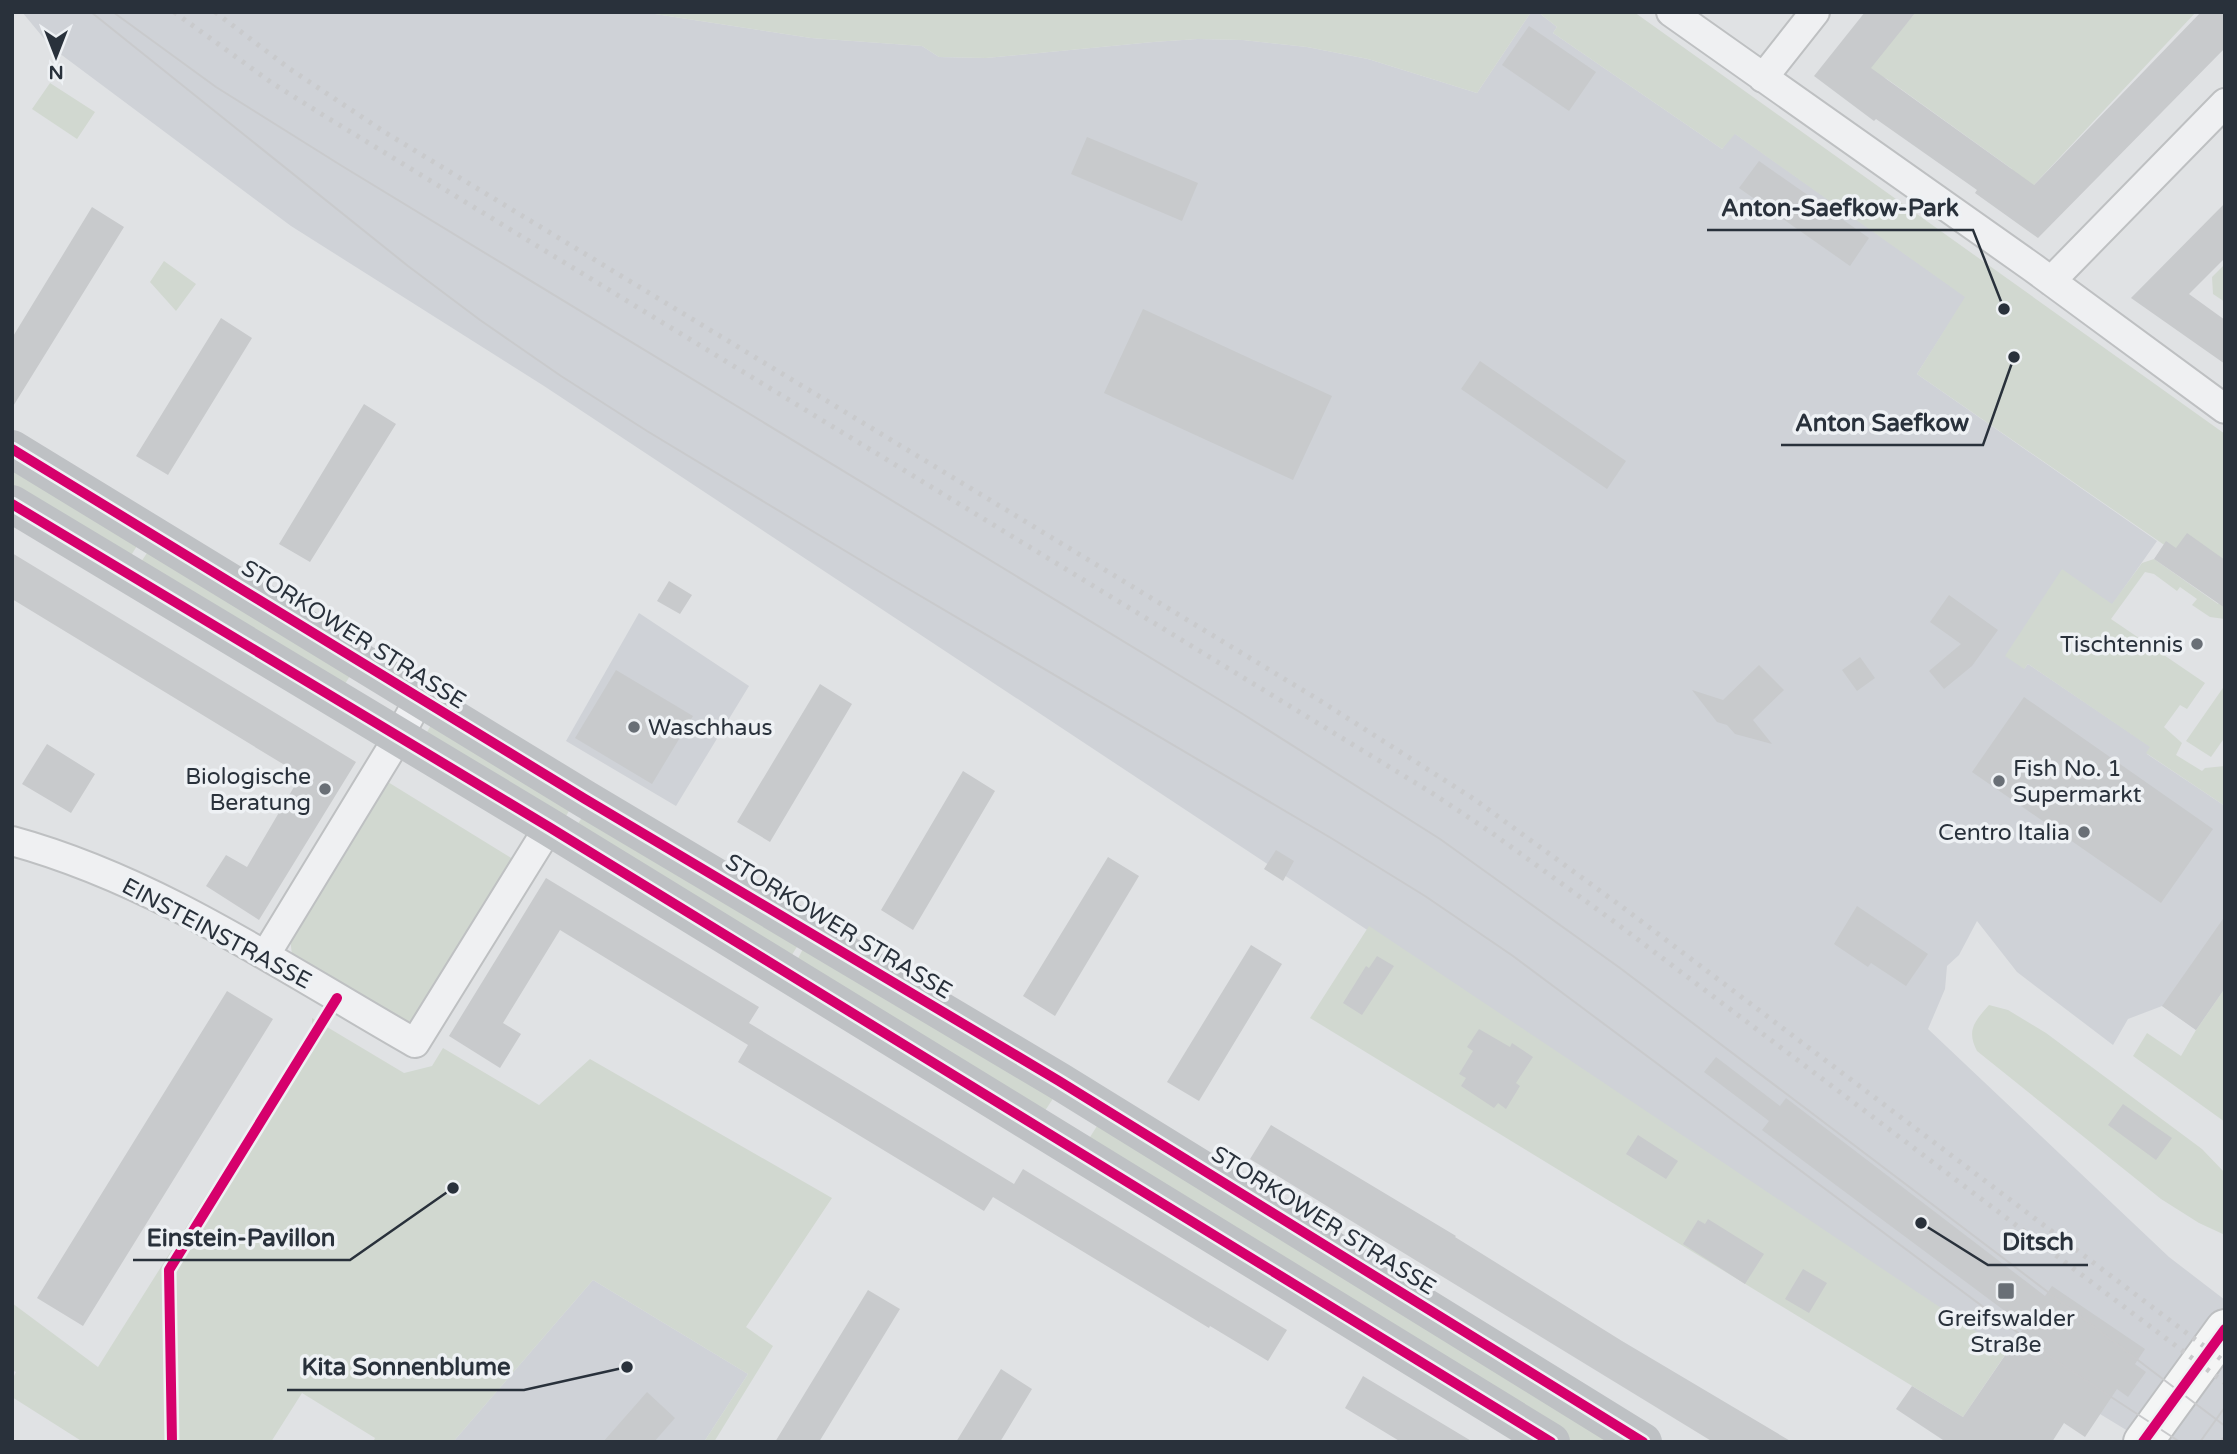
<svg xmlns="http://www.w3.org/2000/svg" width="2237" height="1454" viewBox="0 0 2237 1454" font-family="'Varela Round',sans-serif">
	<rect width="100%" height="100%" fill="#e0e2e4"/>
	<!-- built -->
	<path fill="#cfd2d7" d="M 22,12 L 642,12 L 811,38 L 922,46 L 939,57 L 986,58 L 1153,42 L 1198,39 L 1243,40 L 1307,47 L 1368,59 L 1477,93 L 1531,12 L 1538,12 L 1557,27 L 1553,33 L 1722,149 L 1734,133 L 1966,297 L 1917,374 L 2157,541 L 2112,605 L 2062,570 L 2024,669 L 2028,664 L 2151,747 L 2147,754 L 2225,806 L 2225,988 L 2196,1030 L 2162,1006 L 2128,1019 L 2113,1045 L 2017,972 L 1977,921 L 1959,955 L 1947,966 L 1945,989 L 1928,1029 L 2169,1257 L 2225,1300 L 2225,1442 L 2146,1442 L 2100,1414 L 544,386 L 291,226 L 51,47 Z
		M 639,613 L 749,686 L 676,806 L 566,741 Z
		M 593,1280 L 748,1374 L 704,1442 L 453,1442 Z"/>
	<!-- green -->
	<path fill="#d1d8d0" d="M 642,12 L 1531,12 L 1477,93 L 1368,59 L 1307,47 L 1243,40 L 1198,39 L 1153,42 L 986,58 L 939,57 L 922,46 L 811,38 Z
		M 1538,12 L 1634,12 L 2225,434 L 2225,587 L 1917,374 L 1965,297 L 1735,134 L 1722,149 L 1553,33 L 1557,27 Z
		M 1916,12 L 2196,12 L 2031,188 L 2011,174 L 2012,169 L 1887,79 L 1867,70 Z
		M 50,83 L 95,112 L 77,139 L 32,109 Z
		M 164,261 L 196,284 L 176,311 L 150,282 Z
		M 2225,264 L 2225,302 L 2213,294 L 2212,277 Z
		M 12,463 L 140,541 L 127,562 L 12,492 Z
		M 151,547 L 353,671 L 340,692 L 137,568 Z
		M 2154,559 L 2218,604 L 2225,595 L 2225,619 L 2210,617 L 2192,605 L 2197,599 L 2180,587 L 2177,591 L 2154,574 L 2145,572 L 2111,619 L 2205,683 L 2187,709 L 2180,705 L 2164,727 L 2182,743 L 2176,755 L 2202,771 L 2205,768 L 2225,766 L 2225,806 L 2146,753 L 2150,747 L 2028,664 L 2024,669 L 2005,656 L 2062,569 L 2112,604 L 2142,563 Z
		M 2225,685 L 2225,737 L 2211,757 L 2186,741 Z
		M 434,720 L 573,804 L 559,828 L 420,744 Z
		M 383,779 L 516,861 L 414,1020 L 403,1023 L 292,955 L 290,938 Z
		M 586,812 L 800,942 L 785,966 L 570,835 Z
		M 1369,926 L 2007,1352 L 1963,1417 L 1310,1018 Z
		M 805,945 L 1054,1097 L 1039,1120 L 792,970 Z
		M 2225,988 L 2225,1122 L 2133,1056 L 2147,1033 L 2181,1056 L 2196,1030 Z
		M 1989,1005 L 2008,1010 L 2046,1033 L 2202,1149 L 2225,1173 L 2225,1235 L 2199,1223 L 2161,1199 L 1977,1051 C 1966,1030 1975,1021 1989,1005 Z
		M 312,1018 L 404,1073 L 432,1066 L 443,1048 L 539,1105 L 590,1059 L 832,1198 L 746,1327 L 773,1346 L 714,1442 L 704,1442 L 748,1374 L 593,1280 L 453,1442 L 373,1442 L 375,1438 L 302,1393 L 271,1442 L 83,1442 L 12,1397 L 12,1380 L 16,1372 L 12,1370 L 12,1303 L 98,1367 L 312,1027 Z
		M 1097,1126 L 1616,1442 L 1570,1442 L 1085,1145 Z"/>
	<!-- building -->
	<path fill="#c8cacc" d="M 1865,12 L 1916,12 L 1871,68 L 2034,185 L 2201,12 L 2225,12 L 2225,48 L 2038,238 L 1975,193 L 1977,190 L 1876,119 L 1874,121 L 1814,76 Z
		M 1529,26 L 1596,72 L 1569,111 L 1502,65 Z
		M 1087,137 L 1198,183 L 1182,221 L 1071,174 Z
		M 1759,161 L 1869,238 L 1850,266 L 1739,188 Z
		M 2225,203 L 2225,258 L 2189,294 L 2225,320 L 2225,364 L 2131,298 Z
		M 92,207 L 124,227 L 12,408 L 12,338 Z
		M 1143,309 L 1332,396 L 1293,480 L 1104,393 Z
		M 221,318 L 252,338 L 168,475 L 136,456 Z
		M 1480,361 L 1626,461 L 1607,489 L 1461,389 Z
		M 364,404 L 396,424 L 310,562 L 279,544 Z
		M 2187,533 L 2225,560 L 2225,608 L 2154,559 L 2166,541 L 2176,548 Z
		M 12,553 L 356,762 L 259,920 L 206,886 L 226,855 L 247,867 L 301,775 L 12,599 Z
		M 669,581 L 692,595 L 680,614 L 657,601 Z
		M 1949,595 L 1998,630 L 1972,666 L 1944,689 L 1929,671 L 1961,644 L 1930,622 Z
		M 1860,657 L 1875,678 L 1857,691 L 1842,670 Z
		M 1759,665 L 1784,690 L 1753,720 L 1772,744 L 1735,734 L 1727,725 L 1717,722 L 1692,690 L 1723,700 Z
		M 616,670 L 693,716 L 652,784 L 575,738 Z
		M 820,684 L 852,704 L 770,842 L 737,822 Z
		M 2024,697 L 2213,829 L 2161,903 L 1972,772 Z
		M 47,744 L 95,774 L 71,813 L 22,784 Z
		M 963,771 L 995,791 L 913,930 L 881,910 Z
		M 1276,850 L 1294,861 L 1283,881 L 1264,869 Z
		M 1108,857 L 1139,876 L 1055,1016 L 1023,996 Z
		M 546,878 L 759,1007 L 749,1023 L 1014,1184 L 1023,1169 L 1287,1330 L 1268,1361 L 1210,1326 L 1209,1328 L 993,1197 L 984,1211 L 738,1062 L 748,1045 L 560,930 L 503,1023 L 521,1034 L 500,1068 L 449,1036 Z
		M 1857,906 L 1928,954 L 1906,986 L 1871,963 L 1868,967 L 1834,944 Z
		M 2225,916 L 2225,988 L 2196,1030 L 2162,1006 Z
		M 1251,945 L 1282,964 L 1199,1101 L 1167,1082 Z
		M 1377,956 L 1394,966 L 1362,1015 L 1343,1003 L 1366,966 L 1369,968 Z
		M 227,991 L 273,1019 L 83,1326 L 37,1298 Z
		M 1479,1029 L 1510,1047 L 1512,1043 L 1533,1057 L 1516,1083 L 1520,1086 L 1506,1109 L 1498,1103 L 1494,1108 L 1461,1086 L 1466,1078 L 1459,1074 L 1473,1051 L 1467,1047 Z
		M 1716,1057 L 1780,1106 L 1786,1098 L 2045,1296 L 2052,1286 L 2145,1349 L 2135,1364 L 2146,1372 L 2128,1397 L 2117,1389 L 2085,1437 L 2064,1423 L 2052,1442 L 1946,1442 L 1896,1409 L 1912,1386 L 1963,1417 L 2025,1326 L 1762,1130 L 1769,1121 L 1704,1072 Z
		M 2123,1104 L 2172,1138 L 2156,1160 L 2108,1125 Z
		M 1271,1125 L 1456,1236 L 1455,1237 L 1622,1341 L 1792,1442 L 1713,1442 L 1250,1159 Z
		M 1638,1135 L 1678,1161 L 1666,1179 L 1626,1154 Z
		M 1708,1219 L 1764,1254 L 1745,1284 L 1683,1244 L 1698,1220 L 1705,1224 Z
		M 1803,1269 L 1827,1283 L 1809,1313 L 1785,1299 Z
		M 868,1290 L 900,1309 L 819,1442 L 775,1442 Z
		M 1001,1369 L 1032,1389 L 1000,1442 L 956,1442 Z
		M 1363,1376 L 1473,1442 L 1401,1442 L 1345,1408 Z
		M 647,1392 L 675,1418 L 654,1442 L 603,1442 Z"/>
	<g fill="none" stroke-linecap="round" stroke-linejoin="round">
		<defs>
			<path id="street" d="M 1671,12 L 2032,267 L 2225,409
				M 1763,78 L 1815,12
				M 2051,281 L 2225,103
				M 12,841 C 158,881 285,969 415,1043 L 549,827
				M 266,954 L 399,736 L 419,699"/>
			<path id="primary" d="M 2143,1442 L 2225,1329"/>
		</defs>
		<!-- street casing -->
		<use href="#street" stroke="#bec0c2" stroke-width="32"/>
		<!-- primary casing -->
		<use href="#primary" stroke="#bdbfc1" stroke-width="42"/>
		<!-- street -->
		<use href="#street" stroke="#eff0f2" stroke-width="28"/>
		<!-- secondary -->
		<path stroke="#bec1c4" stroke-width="38" d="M 12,449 L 585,799 L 1059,1081 L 1643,1442
			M 12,504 L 549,827 L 1551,1442"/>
		<!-- primary -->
		<use href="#primary" stroke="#f4f5f5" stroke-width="38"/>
		<!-- tram -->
		<path stroke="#c9cacc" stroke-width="2" d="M 91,12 L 408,266 L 480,320 L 561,376 L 647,431 L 890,578 L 1331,838 L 1425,896 L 1513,956 L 1584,1009 L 2053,1359 L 2180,1442
			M 113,12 L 216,87 L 342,166 L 1238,711 L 1440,839 L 1620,968 L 2225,1426
			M 2200,1442 L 2225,1407
			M 2220,1442 L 2225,1436"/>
		<!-- rail -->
		<path stroke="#c9cacc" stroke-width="5" stroke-dasharray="3.5 7" stroke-linecap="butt" d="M 174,12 L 272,83 L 323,115 L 1432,793 L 1492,833 L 1616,923 L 2225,1383
			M 215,12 L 290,69 L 386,133 L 1319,700 L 1474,799 L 1625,909 L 2225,1362"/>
		<defs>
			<path id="cycleway" d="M 12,449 L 585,799 L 1059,1081 L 1643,1442
				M 12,504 L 549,827 L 1551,1442
				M 172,1442 L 169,1270 L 337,998
				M 2143,1442 L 2225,1329"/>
		</defs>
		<!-- cycleway casing -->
		<use href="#cycleway" stroke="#eef1f4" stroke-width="15"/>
		<!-- cycleway -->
		<use href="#cycleway" stroke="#d6006c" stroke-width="10"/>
	</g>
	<!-- markers -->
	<g fill="#696f76" stroke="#eef1f4" stroke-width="2.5">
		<circle cx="2197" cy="644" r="7"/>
		<circle cx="634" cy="727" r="7"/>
		<circle cx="1999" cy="781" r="7"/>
		<circle cx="325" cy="789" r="7"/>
		<circle cx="2084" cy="832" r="7"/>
		<rect x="1997" y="1282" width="18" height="18" rx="3.5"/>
	</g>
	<g text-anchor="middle" stroke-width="7" stroke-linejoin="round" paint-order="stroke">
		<!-- street labels -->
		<g font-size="23" fill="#29313b" stroke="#eef1f4">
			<text transform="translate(354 634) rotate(32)" y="8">STORKOWER STRASSE</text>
			<text transform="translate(839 926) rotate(31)" y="8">STORKOWER STRASSE</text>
			<text transform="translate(217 933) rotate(28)" y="8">EINSTEINSTRASSE</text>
			<text transform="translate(1324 1220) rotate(32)" y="8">STORKOWER STRASSE</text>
		</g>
		<!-- poi labels -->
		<g font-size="23" fill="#29313b" stroke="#eef1f4" text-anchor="end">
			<text x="2183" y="652">Tischtennis</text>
			<text x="648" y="735" text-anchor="start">Waschhaus</text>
			<text x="2013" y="776" text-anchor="start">Fish No. 1<tspan x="2013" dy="26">Supermarkt</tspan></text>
			<text x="311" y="784">Biologische<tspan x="311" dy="26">Beratung</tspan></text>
			<text x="2070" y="840">Centro Italia</text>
			<text x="2006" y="1326" text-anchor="middle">Greifswalder<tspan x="2006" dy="26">Straße</tspan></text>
		</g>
	</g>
	<!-- callouts -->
	<path fill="none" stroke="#29313b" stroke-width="2.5" d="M2004 309L1973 230H1707M2014 357L1983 445H1781M453 1188L350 1260H133M1921 1223L1988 1265H2088M627 1367L524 1390H287"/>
	<g fill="#29313b" stroke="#eef1f4" stroke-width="2.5">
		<circle cx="2004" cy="309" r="7"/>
		<circle cx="2014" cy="357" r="7"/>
		<circle cx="453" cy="1188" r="7"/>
		<circle cx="1921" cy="1223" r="7"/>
		<circle cx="627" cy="1367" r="7"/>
	</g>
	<g font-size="24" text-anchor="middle" font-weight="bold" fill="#29313b" stroke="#eef1f4" stroke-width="7" stroke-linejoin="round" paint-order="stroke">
		<text x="1840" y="216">Anton-Saefkow-Park</text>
		<text x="1882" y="431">Anton Saefkow</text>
		<text x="241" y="1246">Einstein-Pavillon</text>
		<text x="2038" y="1250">Ditsch</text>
		<text x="406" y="1375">Kita Sonnenblume</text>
	</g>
	<!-- border -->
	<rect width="2237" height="1454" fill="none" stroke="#29313b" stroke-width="28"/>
	<!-- north arrow -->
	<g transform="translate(56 56) rotate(180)" stroke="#eef1f4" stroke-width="5" paint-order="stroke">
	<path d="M0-5L12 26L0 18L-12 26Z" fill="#29313b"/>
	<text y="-10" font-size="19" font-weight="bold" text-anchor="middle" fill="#29313b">N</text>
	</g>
</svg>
